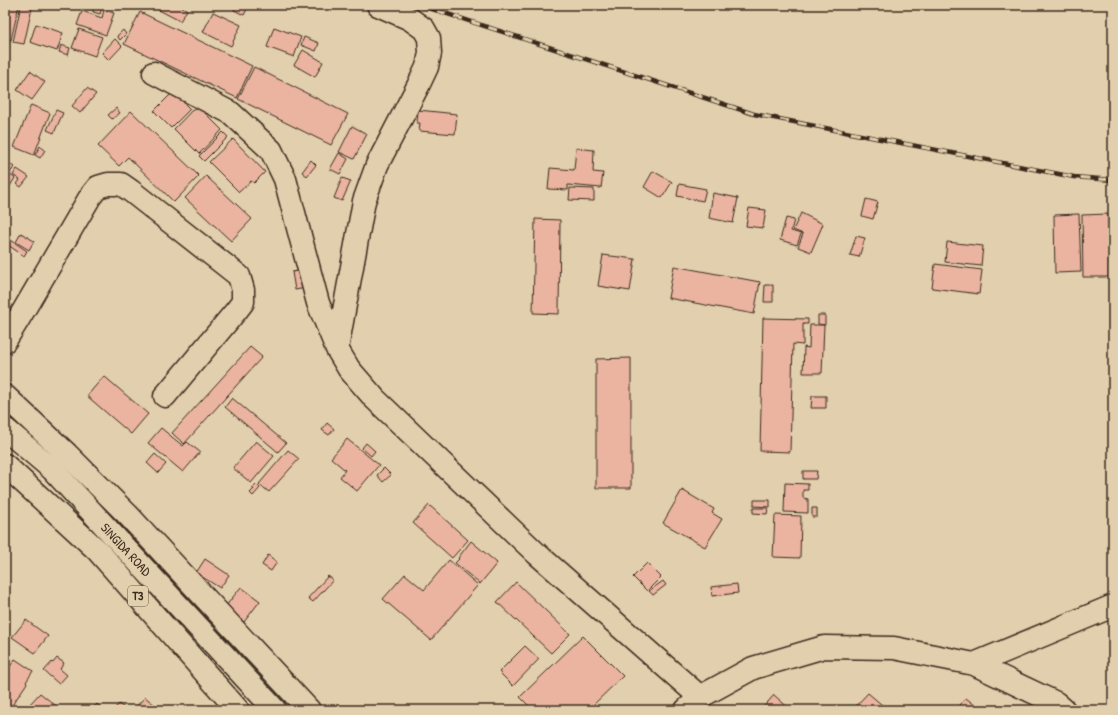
<svg xmlns="http://www.w3.org/2000/svg" width="1118" height="715" viewBox="0 0 1118 715" font-family="'Patrick Hand',sans-serif">
	<rect width="100%" height="100%" fill="#e2cfad"/>
	<filter id="ink" filterUnits="userSpaceOnUse"><feTurbulence type="fractalNoise" baseFrequency=".025" numOctaves="2"/><feDisplacementMap in="SourceGraphic" scale="8" xChannelSelector="R" yChannelSelector="G"/><feConvolveMatrix kernelMatrix="1 2 1 2 8 2 1 2 1" color-interpolation-filters="sRGB"/></filter>
	<g filter="url(#ink)">
		<!-- building -->
		<path fill="#ebb4a1" stroke="#3b2a1e" d="M 5,5 L 19,5 L 11,40 L 5,39 Z
			M 21,5 L 32,8 L 24,44 L 13,42 Z
			M 76,5 L 95,5 L 93,10 Z
			M 157,5 L 179,5 L 187,10 L 180,21 L 155,8 Z
			M 236,5 L 249,5 L 244,15 L 234,10 Z
			M 95,6 L 102,8 L 100,14 L 93,12 Z
			M 104,10 L 114,13 L 106,35 L 77,25 L 82,11 L 102,18 Z
			M 140,12 L 252,66 L 237,98 L 124,44 Z
			M 213,12 L 241,25 L 231,46 L 203,32 Z
			M 36,24 L 63,33 L 57,51 L 30,42 Z
			M 274,27 L 301,37 L 294,57 L 267,47 Z
			M 79,29 L 102,37 L 95,56 L 72,48 Z
			M 123,30 L 126,34 L 120,40 L 117,36 Z
			M 304,37 L 319,43 L 316,51 L 301,45 Z
			M 115,39 L 122,46 L 109,60 L 102,53 Z
			M 61,45 L 70,48 L 68,55 L 59,52 Z
			M 303,50 L 323,62 L 315,77 L 294,65 Z
			M 254,67 L 348,114 L 331,145 L 238,99 Z
			M 30,71 L 45,82 L 32,100 L 17,90 Z
			M 87,88 L 96,94 L 80,113 L 72,106 Z
			M 173,92 L 190,109 L 171,128 L 154,111 Z
			M 31,105 L 50,113 L 34,155 L 14,147 Z
			M 197,105 L 222,130 L 199,154 L 174,129 Z
			M 116,108 L 120,113 L 112,119 L 108,115 Z
			M 56,110 L 63,113 L 54,133 L 47,130 Z
			M 418,110 L 457,114 L 455,134 L 419,131 L 420,123 L 417,123 Z
			M 131,111 L 199,176 L 174,202 L 128,157 L 119,166 L 98,146 Z
			M 352,126 L 367,134 L 354,159 L 339,152 Z
			M 223,132 L 228,137 L 204,161 L 199,156 Z
			M 233,139 L 265,172 L 254,183 L 251,181 L 239,192 L 209,162 Z
			M 40,146 L 45,150 L 40,158 L 35,155 Z
			M 576,148 L 594,150 L 593,172 L 603,173 L 601,188 L 568,185 L 568,190 L 548,189 L 550,168 L 574,170 Z
			M 339,153 L 348,159 L 340,174 L 330,169 Z
			M 5,160 L 14,167 L 10,173 L 5,170 Z
			M 311,160 L 316,165 L 307,176 L 302,172 Z
			M 17,169 L 29,177 L 21,187 L 17,184 L 20,180 L 13,175 Z
			M 653,171 L 672,182 L 662,198 L 644,187 Z
			M 5,172 L 15,178 L 5,194 Z
			M 206,176 L 252,219 L 231,241 L 185,198 Z
			M 342,178 L 351,181 L 342,201 L 334,198 Z
			M 679,184 L 706,189 L 703,201 L 677,196 Z
			M 570,188 L 594,189 L 594,201 L 569,200 Z
			M 713,193 L 738,198 L 733,223 L 709,218 Z
			M 866,199 L 878,202 L 873,219 L 862,216 Z
			M 749,208 L 766,210 L 763,228 L 746,226 Z
			M 801,213 L 823,224 L 811,252 L 798,247 L 803,234 L 793,230 Z
			M 1079,214 L 1081,272 L 1055,273 L 1054,215 Z
			M 1108,214 L 1109,277 L 1083,277 L 1082,215 Z
			M 786,218 L 794,220 L 791,231 L 801,234 L 797,245 L 780,240 Z
			M 1113,218 L 1113,281 L 1111,281 L 1109,219 Z
			M 535,219 L 560,220 L 559,314 L 533,313 Z
			M 21,233 L 34,241 L 29,250 L 16,242 Z
			M 5,236 L 27,251 L 24,256 L 5,243 Z
			M 856,236 L 865,238 L 859,257 L 850,255 Z
			M 947,242 L 983,246 L 981,266 L 945,262 Z
			M 603,255 L 635,259 L 630,291 L 598,286 Z
			M 935,264 L 982,270 L 979,294 L 932,288 Z
			M 674,266 L 760,282 L 754,314 L 668,298 Z
			M 303,270 L 306,288 L 295,290 L 292,272 Z
			M 765,285 L 773,285 L 773,302 L 764,302 Z
			M 818,315 L 825,315 L 825,325 L 818,324 Z
			M 763,318 L 808,319 L 808,324 L 803,324 L 803,345 L 793,344 L 790,452 L 760,451 Z
			M 810,325 L 824,325 L 822,373 L 803,373 L 804,347 L 809,348 Z
			M 250,347 L 262,357 L 184,444 L 172,433 Z
			M 631,358 L 631,488 L 596,488 L 596,359 Z
			M 104,376 L 148,414 L 131,434 L 87,396 Z
			M 812,396 L 826,396 L 826,408 L 811,408 Z
			M 232,398 L 286,443 L 278,452 L 225,407 Z
			M 327,423 L 334,429 L 329,435 L 322,430 Z
			M 161,428 L 183,446 L 187,442 L 200,452 L 183,472 L 148,443 Z
			M 347,439 L 379,465 L 357,491 L 340,477 L 345,470 L 331,458 Z
			M 256,441 L 274,456 L 251,483 L 233,468 Z
			M 366,443 L 375,451 L 371,456 L 362,448 Z
			M 288,450 L 299,459 L 269,492 L 259,484 Z
			M 155,454 L 166,464 L 158,473 L 147,463 Z
			M 384,468 L 391,475 L 383,482 L 377,475 Z
			M 803,471 L 817,471 L 816,479 L 803,479 Z
			M 785,483 L 808,484 L 808,490 L 803,490 L 803,498 L 808,499 L 808,513 L 784,512 Z
			M 256,484 L 260,488 L 253,496 L 250,493 L 254,489 L 252,488 Z
			M 682,490 L 714,509 L 712,513 L 722,519 L 705,547 L 663,523 Z
			M 754,500 L 770,500 L 770,507 L 754,506 Z
			M 429,505 L 468,540 L 452,558 L 413,523 Z
			M 753,508 L 768,508 L 767,514 L 753,513 Z
			M 812,508 L 817,508 L 817,517 L 812,517 Z
			M 775,515 L 801,516 L 800,558 L 773,557 Z
			M 471,541 L 497,563 L 480,584 L 455,563 L 459,559 L 458,558 Z
			M 268,555 L 277,562 L 271,571 L 262,565 Z
			M 205,559 L 229,575 L 220,588 L 196,573 Z
			M 449,560 L 478,585 L 431,640 L 383,599 L 405,574 L 424,590 Z
			M 647,563 L 661,577 L 647,591 L 633,577 Z
			M 328,576 L 333,580 L 313,602 L 308,598 Z
			M 663,581 L 666,585 L 653,595 L 649,591 Z
			M 516,582 L 570,634 L 551,653 L 497,602 Z
			M 737,584 L 738,593 L 712,596 L 711,587 Z
			M 241,587 L 260,601 L 244,622 L 225,607 Z
			M 26,620 L 48,636 L 35,653 L 12,637 Z
			M 583,636 L 623,676 L 590,708 L 592,710 L 533,710 L 520,697 Z
			M 525,646 L 539,659 L 513,686 L 499,672 Z
			M 57,658 L 64,663 L 60,669 L 67,675 L 59,684 L 44,671 L 52,662 L 53,663 Z
			M 15,659 L 33,671 L 26,682 L 27,683 L 9,710 L 5,710 L 5,670 L 7,671 Z
			M 40,693 L 60,709 L 59,710 L 35,710 L 29,705 Z
			M 868,693 L 888,710 L 852,710 Z
			M 774,695 L 791,710 L 761,710 Z
			M 145,697 L 161,710 L 133,710 Z
			M 966,698 L 981,710 L 956,710 Z
			M 97,704 L 103,710 L 91,710 Z
			M 119,704 L 127,710 L 113,710 Z"/>
		<g fill="none" stroke-linecap="round" stroke-linejoin="round">
			<defs>
				<path id="minor" d="M 378,5 L 410,19 L 424,29 L 429,38 L 430,53 L 427,67 L 418,86 L 377,165 L 364,201 L 337,349 L 349,369 L 375,399 L 536,553 L 700,697
					M 154,73 L 231,113 L 271,150 L 285,179 L 318,303 L 337,349
					M 5,341 L 18,320 L 90,197 L 98,187 L 108,184 L 121,184 L 131,191 L 239,276 L 243,290 L 243,302 L 236,311 L 165,396
					M 5,396 L 67,454 L 128,515 L 309,710
					M 974,664 L 1113,606
					M 686,710 L 700,697 L 753,668 L 824,647 L 894,648 L 974,664 L 1056,703 L 1064,710"/>
				<g id="highway">
					<path id="s1" d="M 5,429 L 52,469 L 275,710"/>
					<path d="M 5,465 L 97,550 L 238,710"/>
				</g>
			</defs>
			<!-- minor casing -->
			<use href="#minor" stroke="#3b2a1e" stroke-width="25"/>
			<!-- highway casing -->
			<use href="#highway" stroke="#3b2a1e" stroke-width="25"/>
			<!-- minor -->
			<use href="#minor" stroke="#e2cfad" stroke-width="22"/>
			<!-- highway -->
			<use href="#highway" stroke="#e2cfad" stroke-width="22"/>
			<defs>
				<path id="rail" d="M 420,5 L 754,114 L 1074,177 L 1113,180"/>
			</defs>
			<!-- rail casing -->
			<use href="#rail" stroke="#3b2a1e" stroke-width="4.5"/>
			<!-- rail -->
			<use href="#rail" stroke="#e2cfad" stroke-width="3" stroke-dasharray="9" stroke-linecap="butt"/>
		</g>
	</g>
	<g text-anchor="middle" stroke-width="4" stroke-linejoin="round" paint-order="stroke">
		<!-- shield labels -->
		<rect fill="#e2cfad" stroke="#6d5c49" stroke-width="1" x="128" y="586" width="20" height="20" rx="3"/>
		<g font-size="12" font-weight="bold" fill="#3b2a1e">
			<text x="138" y="600">T3</text>
		</g>
		<!-- street labels -->
		<g font-size="13" fill="#3b2a1e" stroke="#e2cfad">
			<text dy="5" stroke="none"><textPath href="#s1" startOffset="171">SINGIDA ROAD</textPath></text>
		</g>
	</g>
	<!-- margin -->
	<rect width="1118" height="715" fill="none" stroke="#e2cfad" stroke-width="20"/>
	<rect x="10" y="10" width="1098" height="695" fill="none" stroke="#3b2a1e" stroke-width="1.5" filter="url(#ink)"/>
</svg>
